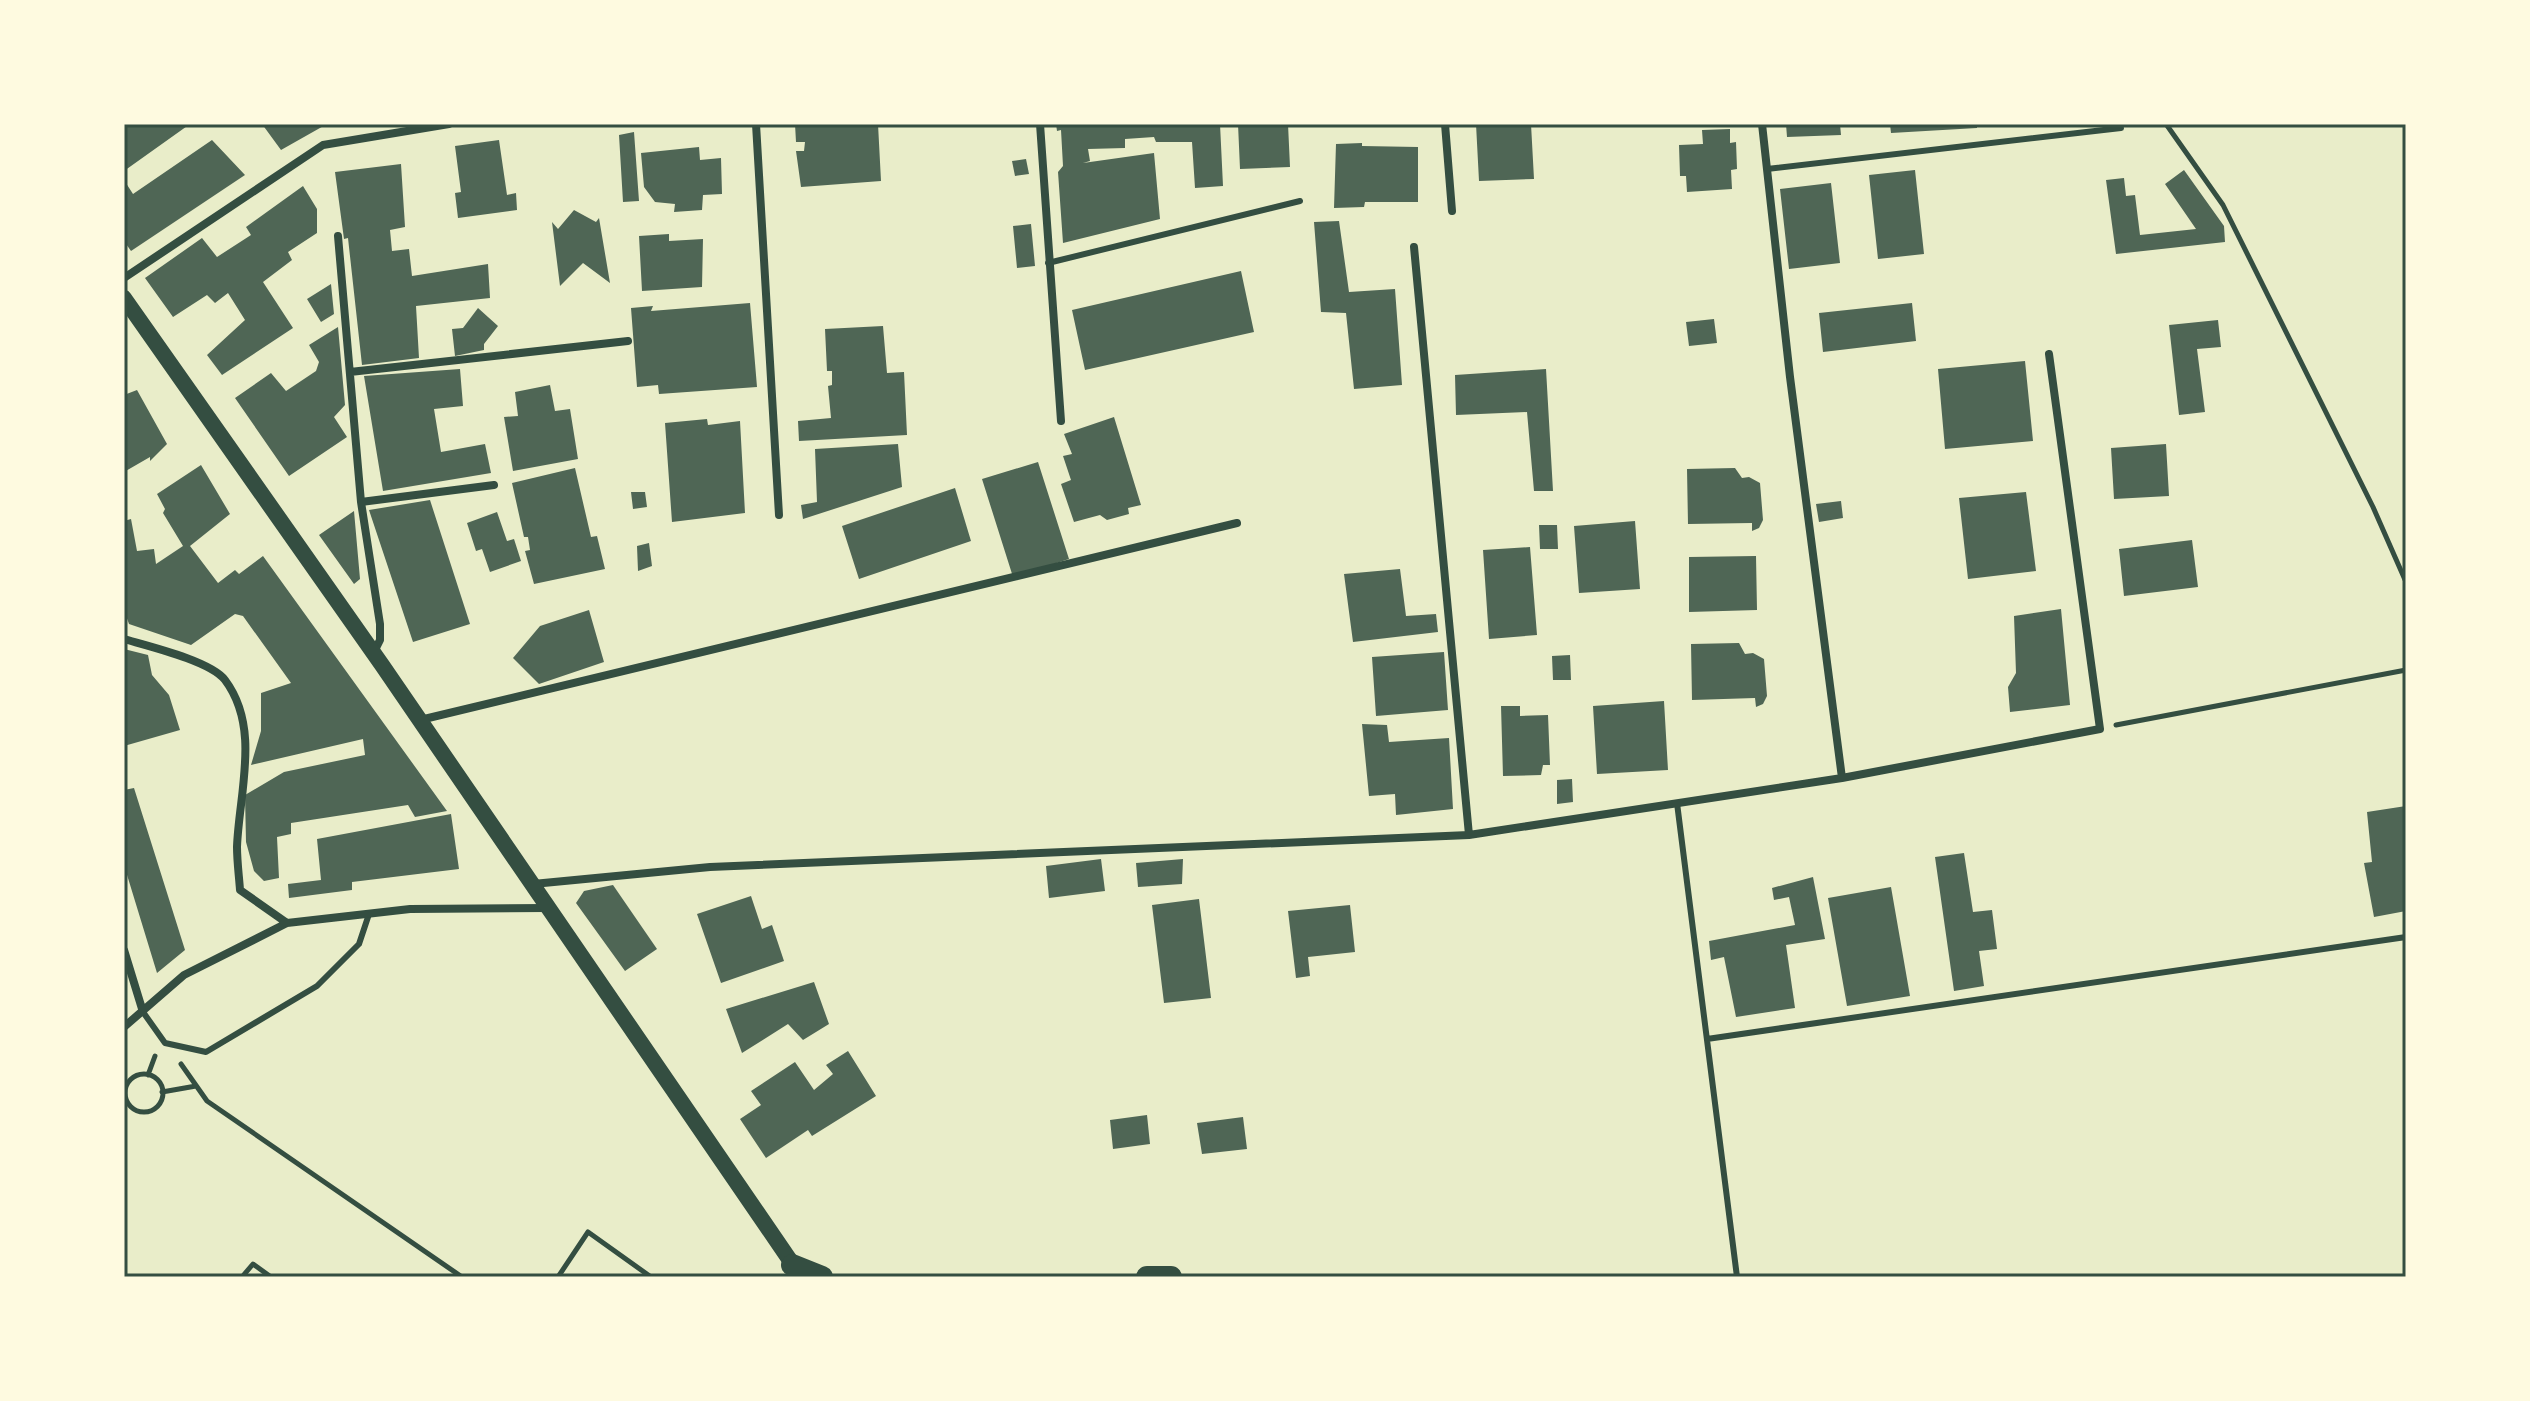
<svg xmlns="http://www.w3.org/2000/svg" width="2530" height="1401" viewBox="0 0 2530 1401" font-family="Ubuntu,sans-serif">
	<rect width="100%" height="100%" fill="#e9edc9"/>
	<!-- building -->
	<path fill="#4f6655" d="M 124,124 L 190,124 L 124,171 Z
		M 262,124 L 327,124 L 281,150 Z
		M 795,124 L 878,124 L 881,181 L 801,187 L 796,151 L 804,151 L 805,142 L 796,142 Z
		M 1056,124 L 1220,124 L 1223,186 L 1195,188 L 1192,142 L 1156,142 L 1154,137 L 1125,139 L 1125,148 L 1088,149 L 1090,161 L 1083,163 L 1154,153 L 1160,219 L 1063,243 L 1058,172 L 1063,166 L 1061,130 L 1057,131 Z
		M 1238,124 L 1288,124 L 1290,167 L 1240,169 Z
		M 1476,124 L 1531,124 L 1534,179 L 1479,181 Z
		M 1786,124 L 1840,124 L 1841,135 L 1787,137 Z
		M 1890,124 L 1977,124 L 1977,128 L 1891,133 Z
		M 1730,129 L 1730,143 L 1736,142 L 1737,169 L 1731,170 L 1732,189 L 1687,192 L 1686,176 L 1680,176 L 1679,145 L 1703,144 L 1702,130 Z
		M 634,132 L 639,201 L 623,202 L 619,135 Z
		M 212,140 L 245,175 L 131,251 L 124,241 L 124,180 L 133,194 Z
		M 499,140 L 507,195 L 516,193 L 517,210 L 458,218 L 455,193 L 461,192 L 455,146 Z
		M 1362,143 L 1362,146 L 1418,147 L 1418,202 L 1365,202 L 1364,207 L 1334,208 L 1336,144 Z
		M 699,147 L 700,160 L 721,158 L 722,194 L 703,195 L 702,210 L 674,212 L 675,204 L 655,202 L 644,187 L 641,153 Z
		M 1026,159 L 1029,174 L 1015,176 L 1012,161 Z
		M 401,164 L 405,227 L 390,230 L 392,251 L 409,249 L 412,276 L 488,264 L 490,298 L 416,306 L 419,358 L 362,365 L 348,238 L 344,239 L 335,172 Z
		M 1915,170 L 1924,254 L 1878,259 L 1869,175 Z
		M 2184,170 L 2224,226 L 2225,242 L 2116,254 L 2106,180 L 2124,178 L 2126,196 L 2135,195 L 2140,235 L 2196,229 L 2165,184 Z
		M 1831,183 L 1840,263 L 1789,269 L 1780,189 Z
		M 303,186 L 317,209 L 317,233 L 288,252 L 292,260 L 263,282 L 293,328 L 222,375 L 207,355 L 245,320 L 228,293 L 215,303 L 207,295 L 173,317 L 145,278 L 202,238 L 217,257 L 251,235 L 246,227 Z
		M 574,210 L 596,222 L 599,218 L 610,283 L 583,263 L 560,286 L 552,222 L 558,229 Z
		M 1339,221 L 1349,292 L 1395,289 L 1402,385 L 1354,389 L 1346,313 L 1321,312 L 1314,222 Z
		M 1031,224 L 1035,266 L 1017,268 L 1013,226 Z
		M 669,234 L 669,241 L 703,239 L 702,287 L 642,291 L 639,236 Z
		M 1241,271 L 1254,332 L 1085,370 L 1072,310 Z
		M 331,284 L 334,314 L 321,322 L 307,299 Z
		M 750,303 L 757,387 L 659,394 L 658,385 L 637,387 L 631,308 L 653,306 L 651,311 Z
		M 1912,303 L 1916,341 L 1823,352 L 1819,313 Z
		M 478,308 L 498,326 L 484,344 L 484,350 L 455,356 L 452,329 L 463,328 Z
		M 1714,319 L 1717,343 L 1689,346 L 1686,322 Z
		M 2218,320 L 2221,347 L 2197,349 L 2205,412 L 2179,415 L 2169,325 Z
		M 883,326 L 887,373 L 904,372 L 907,435 L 799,441 L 798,421 L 831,418 L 828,386 L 832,385 L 832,371 L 827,371 L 825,329 Z
		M 338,327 L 345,405 L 334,417 L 347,437 L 289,476 L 235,398 L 271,373 L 286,391 L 316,371 L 319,362 L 309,345 Z
		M 2025,361 L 2033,441 L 1945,449 L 1938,369 Z
		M 460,369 L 463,406 L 434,409 L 441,452 L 485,444 L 491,473 L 383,491 L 364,376 Z
		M 1546,369 L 1553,491 L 1534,491 L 1527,412 L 1456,415 L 1455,375 Z
		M 550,385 L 555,411 L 570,409 L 578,459 L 513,471 L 504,417 L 518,416 L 515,392 Z
		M 137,390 L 167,444 L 150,461 L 150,457 L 124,472 L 124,395 Z
		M 1114,417 L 1141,505 L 1128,508 L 1129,514 L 1107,520 L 1100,515 L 1074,522 L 1061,484 L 1071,480 L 1063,456 L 1072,454 L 1064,434 Z
		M 707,419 L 708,425 L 740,421 L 745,513 L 672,522 L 665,423 Z
		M 898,444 L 902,487 L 803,519 L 801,505 L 817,502 L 815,449 Z
		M 2166,444 L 2169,496 L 2114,499 L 2111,448 Z
		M 1038,462 L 1069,559 L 1013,577 L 982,479 Z
		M 201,465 L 230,514 L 190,546 L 218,583 L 235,570 L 239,574 L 263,556 L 447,811 L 415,817 L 408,805 L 291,823 L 291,834 L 277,837 L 279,878 L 264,881 L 254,871 L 246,842 L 245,795 L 284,772 L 365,755 L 363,739 L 251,765 L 261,731 L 261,693 L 291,683 L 243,616 L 235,614 L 191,645 L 129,624 L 124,610 L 124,521 L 131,519 L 137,551 L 154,549 L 156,564 L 183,546 L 163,513 L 165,509 L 157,494 Z
		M 575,468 L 591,537 L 597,536 L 605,569 L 534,584 L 525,551 L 530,550 L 528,537 L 524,537 L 512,483 Z
		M 1735,468 L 1742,478 L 1749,477 L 1760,483 L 1763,520 L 1759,528 L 1752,531 L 1752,523 L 1688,524 L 1687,469 Z
		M 955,488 L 971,541 L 859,579 L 842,526 Z
		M 631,492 L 645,492 L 647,507 L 633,509 Z
		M 2026,492 L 2036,571 L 1968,579 L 1959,498 Z
		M 430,500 L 470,624 L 413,642 L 369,510 Z
		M 1841,501 L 1843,518 L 1819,522 L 1816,504 Z
		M 354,511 L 360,579 L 354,584 L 319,535 Z
		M 497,512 L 507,541 L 514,539 L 521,561 L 490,572 L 482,549 L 476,551 L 467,523 Z
		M 1635,521 L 1640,589 L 1579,593 L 1574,526 Z
		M 1539,525 L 1557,525 L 1558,549 L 1540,549 Z
		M 2192,540 L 2198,587 L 2124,596 L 2119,549 Z
		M 649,543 L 652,566 L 638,571 L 637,546 Z
		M 1530,547 L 1537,635 L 1489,639 L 1483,550 Z
		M 1756,556 L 1757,610 L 1689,612 L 1689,557 Z
		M 1400,569 L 1406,616 L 1436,614 L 1438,632 L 1353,642 L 1344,574 Z
		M 2061,609 L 2070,705 L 2010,712 L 2008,687 L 2016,673 L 2014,616 Z
		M 589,610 L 604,662 L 539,684 L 513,658 L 540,626 Z
		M 1739,643 L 1745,654 L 1753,653 L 1764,659 L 1767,696 L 1763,704 L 1756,707 L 1755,698 L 1692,700 L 1691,644 Z
		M 124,649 L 148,655 L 152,675 L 169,695 L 180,730 L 124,746 Z
		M 1444,652 L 1448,710 L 1376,716 L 1372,657 Z
		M 1570,655 L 1571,680 L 1553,680 L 1552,656 Z
		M 1664,701 L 1668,770 L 1597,774 L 1593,706 Z
		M 1501,706 L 1520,706 L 1520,716 L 1548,715 L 1550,765 L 1543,765 L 1541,775 L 1503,776 Z
		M 1362,724 L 1387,725 L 1389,742 L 1449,738 L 1453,809 L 1396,815 L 1395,794 L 1369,796 Z
		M 1572,779 L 1573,802 L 1557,804 L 1557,780 Z
		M 134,788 L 185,950 L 157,973 L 124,865 L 124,790 Z
		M 2406,806 L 2406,911 L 2374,917 L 2364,863 L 2372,862 L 2367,812 Z
		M 451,814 L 459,869 L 352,882 L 352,890 L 289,898 L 288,884 L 321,880 L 317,839 Z
		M 1964,853 L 1973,912 L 1992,910 L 1997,949 L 1979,951 L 1984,986 L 1954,991 L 1935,857 Z
		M 1101,859 L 1105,891 L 1049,898 L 1046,866 Z
		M 1183,859 L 1182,884 L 1138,887 L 1136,863 Z
		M 1813,877 L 1825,939 L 1786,945 L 1795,1008 L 1736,1017 L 1724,957 L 1711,960 L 1709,941 L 1795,925 L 1789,897 L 1774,900 L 1772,888 Z
		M 613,885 L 657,949 L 625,971 L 576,903 L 584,891 Z
		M 1891,887 L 1910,996 L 1847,1006 L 1828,898 Z
		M 751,896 L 762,929 L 772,925 L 784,961 L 721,983 L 697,914 Z
		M 1199,899 L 1211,998 L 1164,1003 L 1152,905 Z
		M 1350,905 L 1355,952 L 1308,957 L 1310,976 L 1296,978 L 1288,911 Z
		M 814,982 L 829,1024 L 803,1040 L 788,1024 L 742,1053 L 726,1009 Z
		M 848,1051 L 876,1096 L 812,1136 L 808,1130 L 766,1158 L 740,1119 L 761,1105 L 751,1091 L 795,1062 L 814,1090 L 833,1074 L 826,1065 Z
		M 1147,1115 L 1150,1144 L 1113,1149 L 1110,1120 Z
		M 1243,1117 L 1247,1149 L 1202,1154 L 1197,1123 Z"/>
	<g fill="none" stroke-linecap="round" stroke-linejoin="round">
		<!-- path -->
		<path stroke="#344e41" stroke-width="5" d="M 2166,124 L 2223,205 L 2373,507 L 2406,582
			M 2116,725 L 2406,670
			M 181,1064 L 207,1101 L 462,1277
			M125 1093a19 19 0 1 1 38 0a19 19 0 1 1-38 0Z
			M 148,1075 L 155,1056
			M 162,1092 L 196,1086
			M 242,1277 L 253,1264 L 271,1277
			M 558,1277 L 588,1232 L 651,1277"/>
		<!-- service -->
		<path stroke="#344e41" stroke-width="6" d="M 1767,169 L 2121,128
			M 1048,263 L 1300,201
			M 1677,803 L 1737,1277
			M 143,1012 L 165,1043 L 206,1052 L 317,986 L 359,944 L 369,914
			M 1707,1039 L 2406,937"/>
		<!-- minor -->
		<path stroke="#344e41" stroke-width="8" d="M 756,124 L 779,515
			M 1040,124 L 1061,421
			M 1445,124 L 1452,211
			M 1762,124 L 1790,377 L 1842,778
			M 338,236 L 361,502 L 380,624 L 380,640 L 374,652
			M 1414,247 L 1469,835
			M 124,278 L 323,145 L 449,124
			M 350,372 L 628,341
			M 361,502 L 494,485
			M 124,639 C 148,646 211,661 225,680 C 261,728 239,793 237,847 C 237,861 239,876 240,890 L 287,923
			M 420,720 L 1237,523
			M 533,884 L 710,867 L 1469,835 L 1842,778 L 2100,729 L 2049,354
			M 124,950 L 143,1012
			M 124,1027 L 184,975 L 287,923 L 410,909 L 546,908"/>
		<!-- secondary -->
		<path stroke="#344e41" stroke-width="16" d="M 124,298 L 382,665 L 798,1272"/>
		<!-- trunk -->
		<path stroke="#344e41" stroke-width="22" d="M 792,1265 L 822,1277
			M 1147,1277 L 1171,1277"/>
	</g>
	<!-- border -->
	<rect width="2530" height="1401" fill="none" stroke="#fefae0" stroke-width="252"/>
	<rect x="126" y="126" width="2278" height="1149" fill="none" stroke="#344e41" stroke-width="3"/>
</svg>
